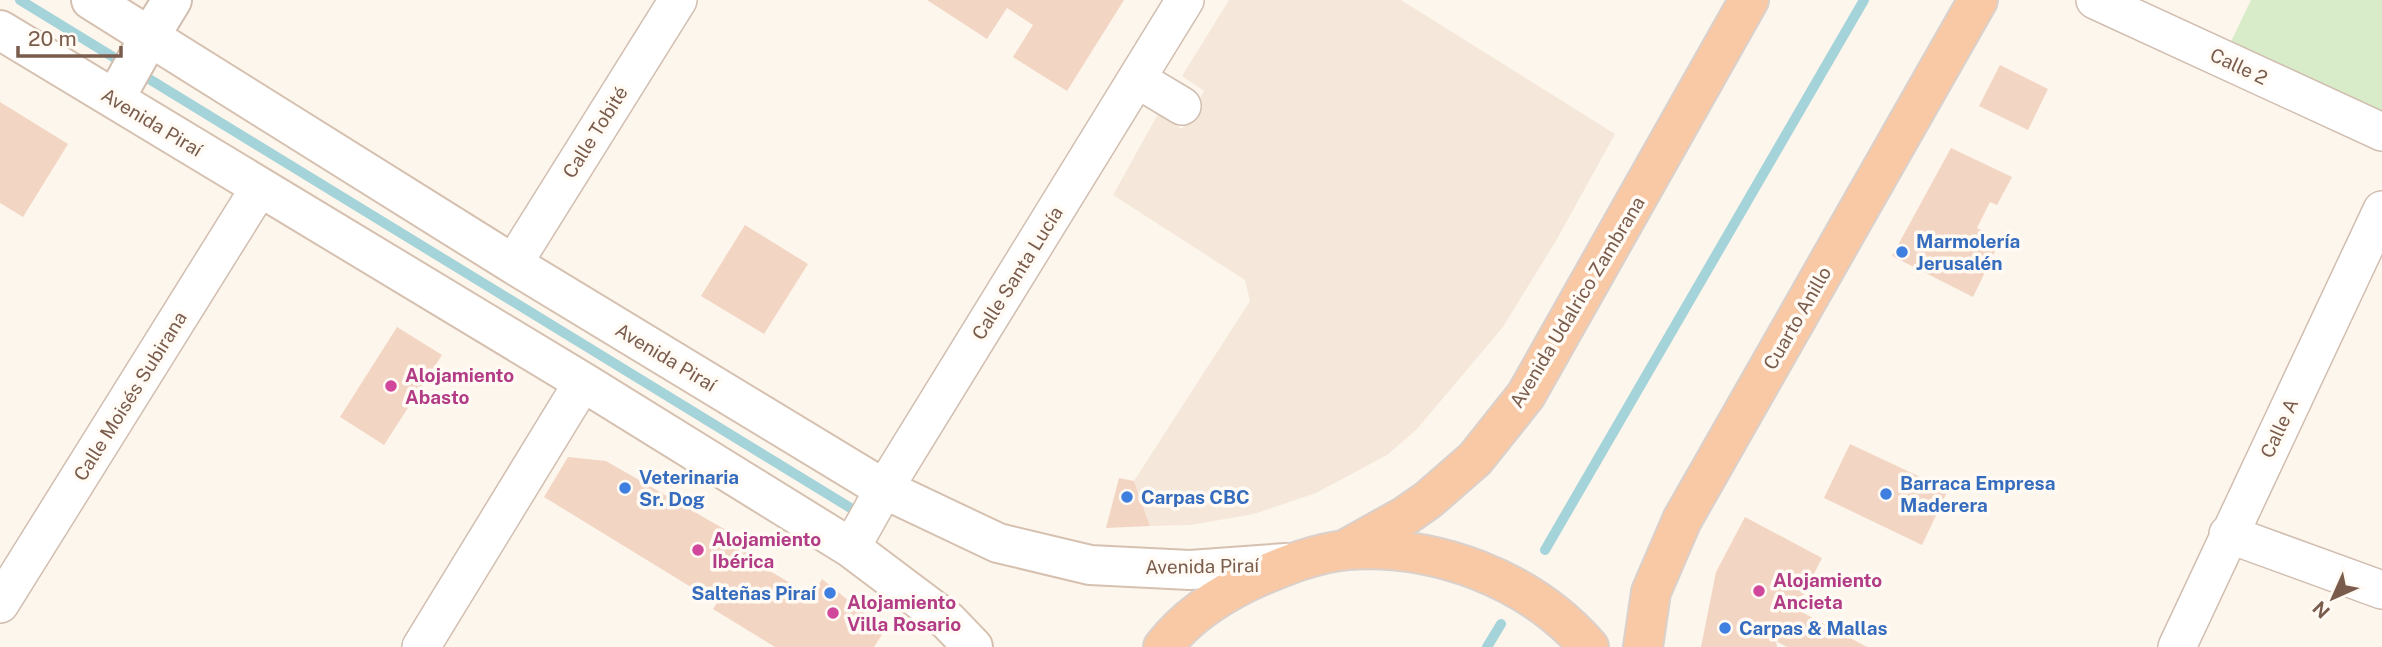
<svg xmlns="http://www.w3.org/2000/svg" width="2382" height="647" viewBox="0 0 2382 647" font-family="'Public Sans',sans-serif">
	<rect width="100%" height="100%" fill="#fdf6ec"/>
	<!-- residential -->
	<path fill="#f5e8da" d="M 1229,0 L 1401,0 L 1615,134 L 1557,239 L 1503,327 L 1417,429 L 1387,455 L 1316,493 L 1254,514 L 1191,525 L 1150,526 L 1134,481 L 1250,301 L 1245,280 L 1113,195 L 1158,114 L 1182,129 L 1204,91 L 1182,76 Z"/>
	<!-- green -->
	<path fill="#d8ecc9" d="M 2251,0 L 2382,0 L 2382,113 L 2226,52 Z"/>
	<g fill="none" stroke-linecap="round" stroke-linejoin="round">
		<!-- stream -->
		<path stroke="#a5d3da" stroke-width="10" d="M 20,0 L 862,515
			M 1545,550 L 1864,0
			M 1487,647 L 1501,624"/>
	</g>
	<!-- building -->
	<path fill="#f3d5c3" d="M 927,0 L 1124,0 L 1067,91 L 1013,57 L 1033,25 L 1007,8 L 987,39 Z
		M 2000,65 L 2048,89 L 2028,130 L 1979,106 Z
		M 0,102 L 68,144 L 23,217 L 0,203 Z
		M 1951,148 L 2012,177 L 1997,205 L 1990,202 L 1977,228 L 2000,241 L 1973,297 L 1892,256 Z
		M 745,225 L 808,264 L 764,334 L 701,296 Z
		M 397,327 L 442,355 L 384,445 L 340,417 Z
		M 1850,444 L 1948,490 L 1922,545 L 1824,498 Z
		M 568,457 L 606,461 L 752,545 L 745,556 L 812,596 L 822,579 L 885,630 L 874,647 L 775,647 L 713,609 L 717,603 L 544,497 Z
		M 1119,478 L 1134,481 L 1150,526 L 1106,528 Z
		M 1745,517 L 1822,558 L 1796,609 L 1867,647 L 1787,647 L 1776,641 L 1777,647 L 1701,647 L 1716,572 Z"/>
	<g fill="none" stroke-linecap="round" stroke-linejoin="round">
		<defs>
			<path id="minor" d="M 2095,0 L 2382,132
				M 1137,79 L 1182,106
				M 513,264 L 678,0
				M 2228,534 L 2382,590
				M 851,548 L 884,489 L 1185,0
				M 0,604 L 260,187
				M 421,647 L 583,382
				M 2177,647 L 2382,210"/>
			<path id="tertiary" d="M 150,36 L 172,0
				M 118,93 L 146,43"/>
			<path id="secondary" d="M 91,0 L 513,264 L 884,489 L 998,543 L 1090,565 L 1190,570 L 1286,563
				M 0,30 L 583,382 L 851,548 L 948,621 L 973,647"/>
			<path id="trunk" d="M 1344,550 L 1405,516 L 1428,500 L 1475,459 L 1526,395 L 1749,0
				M 1163,647 C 1186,617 1221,594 1256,578 C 1284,566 1315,553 1347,550 C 1436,544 1530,579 1589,647
				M 1643,647 L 1651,592 L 1682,520 L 1978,0"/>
		</defs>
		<!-- minor casing -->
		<use href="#minor" stroke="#d1beb0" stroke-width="40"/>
		<!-- tertiary casing -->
		<use href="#tertiary" stroke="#d1beb0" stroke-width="42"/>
		<!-- secondary casing -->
		<use href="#secondary" stroke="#d6c0b0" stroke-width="42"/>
		<!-- trunk casing -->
		<use href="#trunk" stroke="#dad1cd" stroke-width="42"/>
		<!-- minor -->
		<use href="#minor" stroke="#fff" stroke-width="37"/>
		<!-- tertiary -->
		<use href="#tertiary" stroke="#fff" stroke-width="38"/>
		<!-- secondary -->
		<use href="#secondary" stroke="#fff" stroke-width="38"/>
		<!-- trunk -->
		<use href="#trunk" stroke="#f9c8a4" stroke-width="38"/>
	</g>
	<!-- markers -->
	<g fill="#3f7fe0" stroke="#fffaf3" stroke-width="2.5">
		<circle cx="1902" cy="252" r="7"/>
		<circle cx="625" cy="488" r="7"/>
		<circle cx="1886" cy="494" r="7"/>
		<circle cx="1127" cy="497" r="7"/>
		<circle cx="830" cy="593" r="7"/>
		<circle cx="1725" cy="628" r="7"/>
	</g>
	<g fill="#d1479c" stroke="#fffaf3" stroke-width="2.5">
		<circle cx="391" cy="386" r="7"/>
		<circle cx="698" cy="550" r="7"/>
		<circle cx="1759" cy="591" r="7"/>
		<circle cx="833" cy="613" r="7"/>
	</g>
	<g text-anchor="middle" stroke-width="7" stroke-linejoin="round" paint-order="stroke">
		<!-- street labels -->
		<g font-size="19" fill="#7a5c4d" stroke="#fffaf3">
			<text transform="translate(2239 66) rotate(25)" y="7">Calle 2</text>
			<text transform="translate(152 122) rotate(31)" y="7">Avenida Piraí</text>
			<text transform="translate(595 132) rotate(-58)" y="7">Calle Tobité</text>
			<text transform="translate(1017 273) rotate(-58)" y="7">Calle Santa Lucía</text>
			<text transform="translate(1577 302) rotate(-59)" y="7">Avenida Udalrico Zambrana</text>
			<text transform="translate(1797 318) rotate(-60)" y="7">Cuarto Anillo</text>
			<text transform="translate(666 357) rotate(31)" y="7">Avenida Piraí</text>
			<text transform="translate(130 396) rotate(-58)" y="7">Calle Moisés Subirana</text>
			<text transform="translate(2279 428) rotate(-65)" y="7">Calle A</text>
			<text transform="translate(1202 566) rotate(-1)" y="7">Avenida Piraí</text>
		</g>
		<!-- shop labels -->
		<g font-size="19" font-weight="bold" fill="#366cbe" stroke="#fffaf3" text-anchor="start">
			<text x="1916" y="248">Marmolería<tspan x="1916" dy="22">Jerusalén</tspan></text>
			<text x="639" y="484">Veterinaria<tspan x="639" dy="22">Sr. Dog</tspan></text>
			<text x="1900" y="490">Barraca Empresa<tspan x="1900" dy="22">Maderera</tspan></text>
			<text x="1141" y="504">Carpas CBC</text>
			<text x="816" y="600" text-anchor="end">Salteñas Piraí</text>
			<text x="1739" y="635">Carpas &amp; Mallas</text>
		</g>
		<!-- hotel labels -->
		<g font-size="19" font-weight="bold" fill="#b23c85" stroke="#fffaf3" text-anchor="start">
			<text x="405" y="382">Alojamiento<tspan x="405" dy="22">Abasto</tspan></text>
			<text x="712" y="546">Alojamiento<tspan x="712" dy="22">Ibérica</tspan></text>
			<text x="1773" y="587">Alojamiento<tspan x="1773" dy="22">Ancieta</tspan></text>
			<text x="847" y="609">Alojamiento<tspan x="847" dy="22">Villa Rosario</tspan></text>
		</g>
	</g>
	<!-- north arrow -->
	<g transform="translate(2333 598) rotate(225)" stroke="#fffaf3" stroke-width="5" paint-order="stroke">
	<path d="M0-5L12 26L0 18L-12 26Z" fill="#7a5c4d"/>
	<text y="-10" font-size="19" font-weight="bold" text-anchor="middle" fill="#7a5c4d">N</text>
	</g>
	<!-- scale -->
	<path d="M18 46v10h103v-10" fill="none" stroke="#7a5c4d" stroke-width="3.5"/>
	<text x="28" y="46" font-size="21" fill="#7a5c4d" stroke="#fffaf3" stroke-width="5" paint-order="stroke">20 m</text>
</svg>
